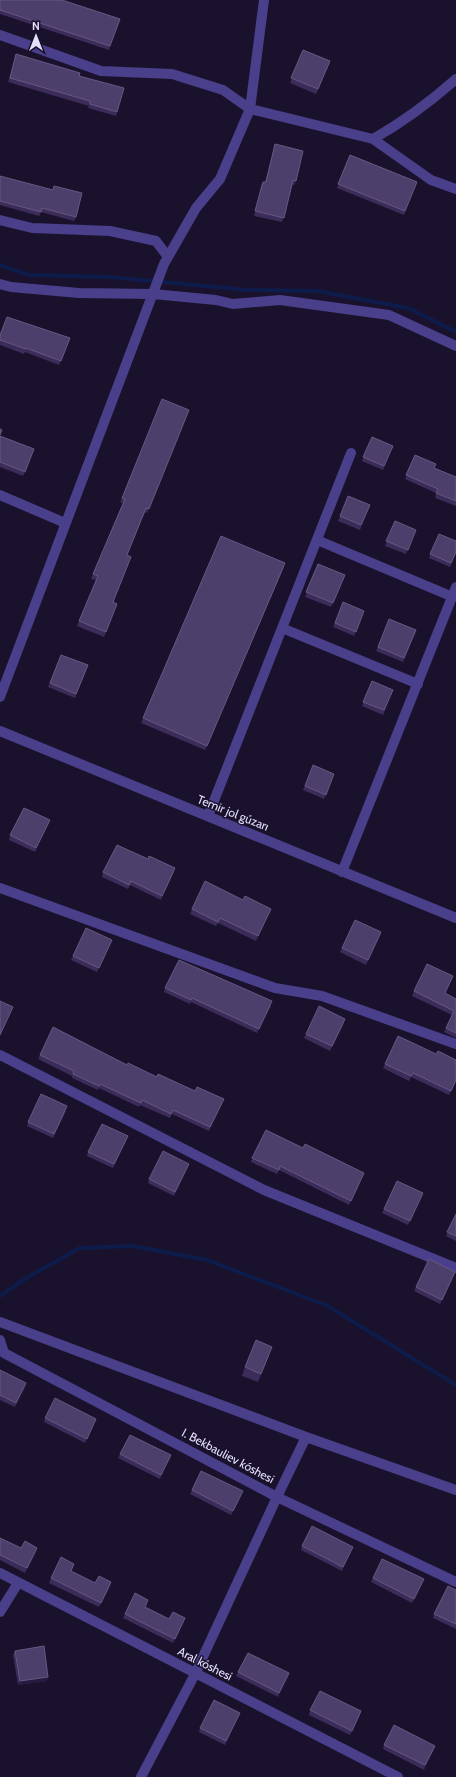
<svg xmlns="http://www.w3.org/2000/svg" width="456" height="1777" viewBox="0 0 456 1777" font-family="Cabin,sans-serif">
	<rect width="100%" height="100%" fill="#1a122c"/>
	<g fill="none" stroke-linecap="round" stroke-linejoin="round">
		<!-- stream -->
		<path stroke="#0d1c4b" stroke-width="4" d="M 0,265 L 29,275 L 109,277 L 248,290 L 317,291 L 408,308 L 456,332
			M 0,1296 L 28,1277 L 80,1248 L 133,1246 L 207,1260 L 326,1305 L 456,1385"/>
		<!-- minor -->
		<path stroke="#4a3f8a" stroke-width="10" d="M 0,35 L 101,71 L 172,74 L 223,90 L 250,109 L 373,139 C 403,122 430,102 456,79
			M 373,139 L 431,180 L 456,189
			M 0,220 L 32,228 L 110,231 L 156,241 L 168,257
			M 0,284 L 11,287 L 79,293 L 153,294 L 216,300 L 233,304 L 280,300 L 389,315 L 456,346
			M 0,495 L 65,523
			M 317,540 L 453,597
			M 282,628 L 418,684
			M 0,697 L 164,264 L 196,208 L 220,179 L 250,109 L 264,0
			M 208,816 L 351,453
			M 342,872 L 456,587
			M 0,888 L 275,988 L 322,996 L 456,1044
			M 0,1055 L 264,1190 L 456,1268
			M 0,1322 L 306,1437 L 456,1490
			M 0,1340 L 4,1353 L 277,1497 L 456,1582
			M 0,1573 L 398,1777
			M 0,1612 L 18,1583
			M 141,1777 L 195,1674 L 277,1497 L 306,1437"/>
		<!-- tertiary -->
		<path stroke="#4a3f8a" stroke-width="10" d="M 0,731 L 456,918"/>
	</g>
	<!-- wall -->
	<path fill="#3b2c59" d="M 0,0 L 110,46 L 109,50 L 0,14 Z
		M 303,50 L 330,61 L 316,94 L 290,83 Z
		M 16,54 L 79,76 L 117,112 L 116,116 L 88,108 L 89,106 L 8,82 Z
		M 275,144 L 296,181 L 294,185 L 292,185 L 282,222 L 254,216 L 261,186 L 263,182 L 265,182 Z
		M 350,155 L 417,182 L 404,215 L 337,188 Z
		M 0,176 L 76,217 L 74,221 L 41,212 L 39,216 L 0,205 Z
		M 0,335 L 70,338 L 59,365 L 25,352 L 24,354 L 0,345 Z
		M 189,410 L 147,513 L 145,512 L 127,555 L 113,602 L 117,604 L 104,637 L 77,626 L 96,580 L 91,579 L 93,574 L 123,503 L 120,502 L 122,498 Z
		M 0,436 L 34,449 L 23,476 L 0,467 Z
		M 372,437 L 393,446 L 383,470 L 362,461 Z
		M 415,455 L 434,468 L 456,477 L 456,506 L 435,498 L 436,493 L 405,479 Z
		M 348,496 L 370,505 L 360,530 L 338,521 Z
		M 395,521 L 416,530 L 406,554 L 385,546 Z
		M 439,534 L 456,553 L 450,567 L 429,558 Z
		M 318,564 L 345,575 L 331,607 L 305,597 Z
		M 284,567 L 205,750 L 141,723 L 143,718 Z
		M 343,602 L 364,611 L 354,636 L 333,627 Z
		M 389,619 L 416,630 L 403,662 L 376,651 Z
		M 61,655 L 88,665 L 75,698 L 48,687 Z
		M 372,681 L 393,690 L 383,715 L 362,706 Z
		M 313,765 L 334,774 L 324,799 L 303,790 Z
		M 48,824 L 35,852 L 9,840 L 10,835 Z
		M 103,872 L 174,872 L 161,900 L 130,885 L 128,889 L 102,877 Z
		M 243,900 L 269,913 L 256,941 L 218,923 L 216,926 L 190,914 L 192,909 Z
		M 381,932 L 366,965 L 340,952 L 342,948 Z
		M 112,940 L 97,972 L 71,960 L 73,956 Z
		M 453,976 L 445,993 L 456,999 L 456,1038 L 444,1032 L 452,1015 L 412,996 L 414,991 Z
		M 165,988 L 271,1006 L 257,1033 L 191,1002 L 190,1004 L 164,992 Z
		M 344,1023 L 330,1051 L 304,1038 L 306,1034 Z
		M 40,1055 L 127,1065 L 195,1091 L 224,1099 L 209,1131 L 172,1114 L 170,1118 L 140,1105 L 139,1107 L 99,1088 L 98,1090 L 72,1078 L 72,1076 L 38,1059 Z
		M 456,1060 L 456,1081 L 449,1095 L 411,1077 L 409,1081 L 383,1068 L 385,1064 Z
		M 66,1111 L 53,1138 L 27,1126 L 28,1122 Z
		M 126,1141 L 113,1168 L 87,1156 L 88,1152 Z
		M 303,1148 L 364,1173 L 349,1205 L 279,1170 L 277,1174 L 251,1162 L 252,1158 Z
		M 189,1164 L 174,1196 L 148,1183 L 149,1179 Z
		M 423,1193 L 408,1225 L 382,1213 L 384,1209 Z
		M 456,1214 L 456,1241 L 446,1236 Z
		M 455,1272 L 440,1304 L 414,1291 L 416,1287 Z
		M 269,1355 L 258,1382 L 242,1376 L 245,1367 Z
		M 0,1370 L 26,1383 L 15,1407 L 0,1400 Z
		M 45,1418 L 96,1419 L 85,1443 L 44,1422 Z
		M 120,1454 L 171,1455 L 160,1479 L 118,1458 Z
		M 192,1490 L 243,1491 L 231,1515 L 190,1494 Z
		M 0,1538 L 21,1548 L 36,1552 L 25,1573 L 0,1560 Z
		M 302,1546 L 351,1551 L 342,1571 L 301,1550 Z
		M 72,1568 L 71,1571 L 95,1583 L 110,1587 L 99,1607 L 49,1583 L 51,1578 Z
		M 373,1578 L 424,1579 L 412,1603 L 371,1582 Z
		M 456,1590 L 456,1629 L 433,1618 L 434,1614 Z
		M 147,1604 L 145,1607 L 169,1619 L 184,1622 L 173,1643 L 123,1618 L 125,1614 Z
		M 15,1651 L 48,1677 L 47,1681 L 18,1685 L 13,1655 Z
		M 238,1672 L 289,1673 L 278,1697 L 236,1676 Z
		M 310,1710 L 361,1711 L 350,1735 L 309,1715 Z
		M 238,1717 L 225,1745 L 199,1732 L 200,1728 Z
		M 384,1745 L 435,1746 L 424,1770 L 383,1749 Z"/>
	<!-- shaded-wall -->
	<path fill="#261a40" d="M 381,932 L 380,937 L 366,965 L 368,960 Z
		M 26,1383 L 25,1388 L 15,1407 L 16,1403 Z
		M 96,1419 L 95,1423 L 85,1443 L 87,1439 Z
		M 171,1455 L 169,1460 L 160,1479 L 161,1475 Z
		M 353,1547 L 351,1551 L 342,1571 L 343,1567 Z
		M 37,1548 L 36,1552 L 25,1573 L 27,1568 Z
		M 111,1582 L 110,1587 L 99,1607 L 101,1603 Z
		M 185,1618 L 184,1622 L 173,1643 L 175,1639 Z
		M 289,1673 L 288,1678 L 278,1697 L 279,1693 Z
		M 48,1677 L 47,1681 L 18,1685 L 20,1681 Z
		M 361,1711 L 360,1716 L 350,1735 L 352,1731 Z
		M 435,1746 L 434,1750 L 424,1770 L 425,1765 Z"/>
	<!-- building -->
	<path fill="#4d3f6b" stroke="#655882" d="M 0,0 L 62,0 L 120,19 L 110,46 L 0,10 Z
		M 303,50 L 330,61 L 318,89 L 291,78 Z
		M 16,54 L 80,73 L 79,76 L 124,88 L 117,112 L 90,104 L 90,101 L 10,78 Z
		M 275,144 L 303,151 L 296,181 L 293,180 L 284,218 L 255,211 L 263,182 L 266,182 Z
		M 350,155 L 417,182 L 405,211 L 338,184 Z
		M 0,176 L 53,190 L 54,186 L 82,193 L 76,217 L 42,208 L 41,212 L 0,201 Z
		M 7,317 L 70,338 L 61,361 L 26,348 L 26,349 L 0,340 L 0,335 Z
		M 162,399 L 189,410 L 149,509 L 146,508 L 127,555 L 131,557 L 113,602 L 117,604 L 106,632 L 79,621 L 98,576 L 93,574 L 125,499 L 122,498 Z
		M 0,429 L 2,430 L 0,435 Z
		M 0,436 L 34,449 L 25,472 L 0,462 Z
		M 372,437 L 393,446 L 384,466 L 363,457 Z
		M 415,455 L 436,464 L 434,468 L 456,477 L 456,501 L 436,493 L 438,489 L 406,475 Z
		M 348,496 L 370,505 L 361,525 L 340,516 Z
		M 395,521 L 416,530 L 408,550 L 386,541 Z
		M 439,534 L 456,541 L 456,552 L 451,563 L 430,554 Z
		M 221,536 L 285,563 L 207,746 L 143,718 Z
		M 318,564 L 345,575 L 333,603 L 306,592 Z
		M 343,602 L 364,611 L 356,632 L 335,623 Z
		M 389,619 L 416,630 L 404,658 L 378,647 Z
		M 61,655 L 88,665 L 76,694 L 50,683 Z
		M 372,681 L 393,690 L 384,710 L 363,702 Z
		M 313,765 L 334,774 L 326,795 L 305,786 Z
		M 24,808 L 50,820 L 36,848 L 10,835 Z
		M 117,845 L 148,859 L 149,856 L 175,868 L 162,896 L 131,881 L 129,885 L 103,872 Z
		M 205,881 L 243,900 L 245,896 L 271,909 L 258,936 L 220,918 L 218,922 L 192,909 Z
		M 355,920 L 381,932 L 368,960 L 342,948 Z
		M 86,928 L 112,940 L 99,968 L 73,956 Z
		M 179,960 L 272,1001 L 259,1029 L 192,998 L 191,1000 L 165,988 Z
		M 427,964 L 453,976 L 445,993 L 456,999 L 456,1033 L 446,1028 L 454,1011 L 414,991 Z
		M 0,1001 L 13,1007 L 0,1035 Z
		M 319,1006 L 345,1019 L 332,1046 L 306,1034 Z
		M 53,1027 L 127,1065 L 128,1063 L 157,1077 L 158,1074 L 195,1091 L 197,1087 L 224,1099 L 210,1127 L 173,1110 L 171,1114 L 142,1100 L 141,1103 L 100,1084 L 99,1086 L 73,1074 L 74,1071 L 40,1055 Z
		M 398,1036 L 436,1054 L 438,1051 L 456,1060 L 456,1080 L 451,1091 L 413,1073 L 411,1076 L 385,1064 Z
		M 41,1094 L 67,1106 L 54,1134 L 28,1122 Z
		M 102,1124 L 128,1136 L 114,1164 L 88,1152 Z
		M 266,1130 L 303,1148 L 305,1144 L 364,1173 L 351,1201 L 280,1166 L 279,1170 L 252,1158 Z
		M 163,1151 L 189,1164 L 175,1192 L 149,1179 Z
		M 397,1181 L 423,1193 L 410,1221 L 384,1209 Z
		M 456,1214 L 456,1236 L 447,1232 Z
		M 429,1259 L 455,1272 L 442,1300 L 416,1287 Z
		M 256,1340 L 272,1347 L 261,1374 L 245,1367 Z
		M 0,1370 L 26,1383 L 16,1403 L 0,1395 Z
		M 55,1398 L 96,1419 L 87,1439 L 45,1418 Z
		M 130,1435 L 171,1455 L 161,1475 L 120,1454 Z
		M 201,1471 L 243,1491 L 233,1511 L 192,1490 Z
		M 312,1526 L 353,1547 L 343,1567 L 302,1546 Z
		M 0,1538 L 21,1548 L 25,1541 L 37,1548 L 27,1568 L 0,1555 Z
		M 61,1557 L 74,1564 L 71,1571 L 95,1583 L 99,1576 L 111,1582 L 101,1603 L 51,1578 Z
		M 382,1559 L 424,1579 L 414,1599 L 373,1578 Z
		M 448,1586 L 456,1590 L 456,1624 L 434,1614 Z
		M 135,1593 L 148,1600 L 145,1607 L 169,1619 L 173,1612 L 185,1618 L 175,1639 L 125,1614 Z
		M 44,1646 L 48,1677 L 20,1681 L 15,1651 Z
		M 248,1653 L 289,1673 L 279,1693 L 238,1672 Z
		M 320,1691 L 361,1711 L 352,1731 L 310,1710 Z
		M 214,1700 L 240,1713 L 226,1741 L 200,1728 Z
		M 394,1725 L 435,1746 L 425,1765 L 384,1745 Z"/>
	<g text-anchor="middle" stroke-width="3" stroke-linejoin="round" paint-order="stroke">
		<!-- street labels -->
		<g font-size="12" fill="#e6defe" stroke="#1a122c">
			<text transform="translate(233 813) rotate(22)" y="4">Temir jol gúzarı</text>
			<text transform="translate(228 1456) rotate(28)" y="4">I. Bekbauliev kóshesi</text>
			<text transform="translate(205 1664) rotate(27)" y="4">Aral kóshesi</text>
		</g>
	</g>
	<!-- north arrow -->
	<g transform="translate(36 36)" stroke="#1a122c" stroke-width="3" paint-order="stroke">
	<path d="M0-3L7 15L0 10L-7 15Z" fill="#e6defe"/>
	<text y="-6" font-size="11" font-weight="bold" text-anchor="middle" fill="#e6defe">N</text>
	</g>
</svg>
